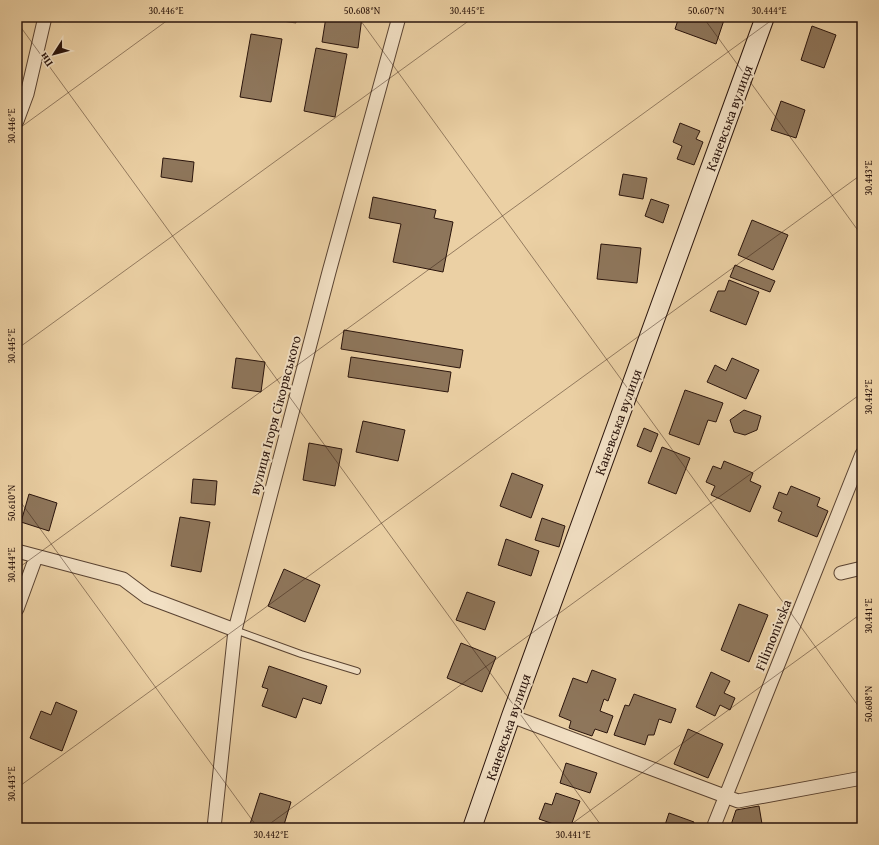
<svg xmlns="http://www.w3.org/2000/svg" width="879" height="845" viewBox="0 0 879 845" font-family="'Gentium Book Plus',serif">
	<rect width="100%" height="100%" fill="#ebd0a4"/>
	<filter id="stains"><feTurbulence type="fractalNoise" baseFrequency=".005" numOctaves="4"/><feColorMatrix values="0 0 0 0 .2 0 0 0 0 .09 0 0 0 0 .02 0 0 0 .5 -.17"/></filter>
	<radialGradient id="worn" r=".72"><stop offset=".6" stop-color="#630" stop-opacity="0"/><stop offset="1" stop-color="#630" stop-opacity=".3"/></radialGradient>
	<!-- water -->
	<path fill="#a99070" stroke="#765e48" d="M 269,17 L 296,17 L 296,23 L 269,19 Z"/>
	<!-- building -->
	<path fill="#8e765b" stroke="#2a140c" d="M 326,17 L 362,17 L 358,48 L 322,42 Z
		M 679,17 L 725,17 L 716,44 L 675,29 Z
		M 812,26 L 836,35 L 824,68 L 801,60 Z
		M 251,34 L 282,39 L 271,102 L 240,97 Z
		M 316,48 L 347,54 L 335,117 L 304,111 Z
		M 781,101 L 805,110 L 796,138 L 771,130 Z
		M 680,123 L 700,131 L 696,139 L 703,142 L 694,165 L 677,159 L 682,146 L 673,142 Z
		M 163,158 L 194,162 L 192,182 L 161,177 Z
		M 623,174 L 647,178 L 643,199 L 619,195 Z
		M 373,197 L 436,210 L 434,218 L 453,222 L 443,272 L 393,262 L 401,224 L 369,218 Z
		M 651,199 L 669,205 L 663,223 L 645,216 Z
		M 752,220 L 788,235 L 773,270 L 738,255 Z
		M 601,244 L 641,248 L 637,283 L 597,279 Z
		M 735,265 L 775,281 L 770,292 L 730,277 Z
		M 729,280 L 759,292 L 746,325 L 710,311 L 718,291 L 725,291 Z
		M 344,330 L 463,350 L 460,368 L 341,349 Z
		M 351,357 L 451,372 L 448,392 L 348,377 Z
		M 236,358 L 265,362 L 261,392 L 232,388 Z
		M 732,358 L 759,370 L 746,399 L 707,382 L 715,365 L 726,371 Z
		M 685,390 L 723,403 L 716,422 L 708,420 L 699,445 L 669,434 Z
		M 744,410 L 761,416 L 757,430 L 745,435 L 734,432 L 730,420 Z
		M 363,421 L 405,430 L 398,461 L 356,452 Z
		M 644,428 L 658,434 L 651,452 L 637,446 Z
		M 309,443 L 342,449 L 335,486 L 303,480 Z
		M 662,447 L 690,458 L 676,494 L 648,483 Z
		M 724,461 L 753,473 L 750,481 L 761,486 L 750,512 L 711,495 L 715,486 L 706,482 L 713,466 L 721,469 Z
		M 512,473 L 543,485 L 531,518 L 500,506 Z
		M 193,479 L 217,481 L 215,505 L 191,503 Z
		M 791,486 L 820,498 L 817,506 L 828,511 L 817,537 L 778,521 L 782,512 L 773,508 L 779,492 L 787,495 Z
		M 29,494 L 57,503 L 49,531 L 21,522 Z
		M 180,517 L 210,522 L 201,572 L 171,566 Z
		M 542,518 L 565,526 L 559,547 L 535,540 Z
		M 506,539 L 539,551 L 531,576 L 498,565 Z
		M 284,569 L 320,585 L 305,622 L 268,606 Z
		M 467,592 L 495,602 L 485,630 L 456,620 Z
		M 739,604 L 768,615 L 749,662 L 721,650 Z
		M 461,643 L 496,657 L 482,692 L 447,678 Z
		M 269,666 L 327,686 L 321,704 L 303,698 L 296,718 L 262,706 L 268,689 L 262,687 Z
		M 592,670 L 616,679 L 608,701 L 604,699 L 600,711 L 613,716 L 607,733 L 595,729 L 592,736 L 569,728 L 571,721 L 559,716 L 573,678 L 587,683 Z
		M 711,672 L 730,681 L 724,693 L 735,698 L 730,710 L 720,705 L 715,716 L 696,707 Z
		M 634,694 L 676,709 L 671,723 L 659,719 L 654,735 L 648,735 L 645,745 L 614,735 L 625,705 L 629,706 Z
		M 56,702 L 77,711 L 62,751 L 30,738 L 41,711 L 51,715 Z
		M 688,729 L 723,744 L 708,778 L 674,764 Z
		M 566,763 L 597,773 L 590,793 L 560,783 Z
		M 260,793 L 291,802 L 283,828 L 263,828 L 250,824 Z
		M 556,793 L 580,801 L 570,828 L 565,828 L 539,819 L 545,803 L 552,805 Z
		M 759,806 L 762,824 L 753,826 L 754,828 L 730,828 L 736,810 Z
		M 669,813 L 694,822 L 692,828 L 664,828 Z"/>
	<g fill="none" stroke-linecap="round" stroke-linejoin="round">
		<defs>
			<path id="lane" d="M 235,630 L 301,654 L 357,671"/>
			<path id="street" d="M 17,121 L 27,94 L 45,17
				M 17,551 L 123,579 L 147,597 L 235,630
				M 841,573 L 862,568
				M 17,609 L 36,557
				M 511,716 L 738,801 L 862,778
				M 214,828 L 235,630 L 329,272 L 399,17
				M 713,828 L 862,454"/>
			<path id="secondary" d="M 472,828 L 511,716 L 765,17"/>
		</defs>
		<!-- lane casing -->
		<use href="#lane" stroke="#5a4332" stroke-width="8"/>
		<!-- street casing -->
		<use href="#street" stroke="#5a4332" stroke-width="15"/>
		<!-- secondary casing -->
		<use href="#secondary" stroke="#2a140c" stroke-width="20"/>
		<!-- lane -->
		<use href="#lane" stroke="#f2e0c4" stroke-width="6"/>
		<!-- street -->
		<use href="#street" stroke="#f2e0c4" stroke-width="13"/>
		<!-- secondary -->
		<use href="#secondary" stroke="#f2e0c4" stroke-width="18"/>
	</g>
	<!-- ticks -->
	<path fill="none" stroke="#2a140c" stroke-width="1" stroke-opacity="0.45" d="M 358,17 L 862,711M 703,17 L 862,236M 17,22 L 603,828M 17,130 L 172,17M 17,349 L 474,17M 17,497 L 258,828M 17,569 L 776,17M 17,788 L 862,174M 264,828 L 862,393M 566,828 L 862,613"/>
	<g text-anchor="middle" stroke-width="4" stroke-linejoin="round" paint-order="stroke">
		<!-- street labels -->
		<g font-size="14" fill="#2a140c" stroke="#f2e0c4">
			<text transform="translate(729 118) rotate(-70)" y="5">Каневська вулиця</text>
			<text transform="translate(275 415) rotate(-75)" y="5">вулиця Ігоря Сікорвського</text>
			<text transform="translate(618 422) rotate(-70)" y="5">Каневська вулиця</text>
			<text transform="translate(773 635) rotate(-68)" y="5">Filimonivska</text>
			<text transform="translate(508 727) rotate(-71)" y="5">Каневська вулиця</text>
		</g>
	</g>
	<!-- margin -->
	<rect width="879" height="845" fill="none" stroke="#ebd0a4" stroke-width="44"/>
	<!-- north arrow -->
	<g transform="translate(54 54) rotate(234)" stroke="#f2e0c4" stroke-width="3" paint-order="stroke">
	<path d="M0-3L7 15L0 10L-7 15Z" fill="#2a140c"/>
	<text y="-6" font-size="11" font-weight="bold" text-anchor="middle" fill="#2a140c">Пн</text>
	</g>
	<rect x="22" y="22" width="835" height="801" fill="none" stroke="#2a140c" stroke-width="1.5"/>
	<g font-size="10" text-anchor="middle" fill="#2a140c">
		<text x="166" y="14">30.446°E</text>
		<text x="362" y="14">50.608°N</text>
		<text x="467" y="14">30.445°E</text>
		<text x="706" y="14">50.607°N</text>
		<text x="769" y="14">30.444°E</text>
		<text transform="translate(11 126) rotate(-90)" y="4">30.446°E</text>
		<text transform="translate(868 178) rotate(-90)" y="4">30.443°E</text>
		<text transform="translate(11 346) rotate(-90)" y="4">30.445°E</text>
		<text transform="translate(868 397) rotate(-90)" y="4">30.442°E</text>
		<text transform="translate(11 503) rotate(-90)" y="4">50.610°N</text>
		<text transform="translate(11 565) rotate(-90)" y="4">30.444°E</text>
		<text transform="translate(868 616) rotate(-90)" y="4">30.441°E</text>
		<text transform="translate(868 704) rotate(-90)" y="4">50.608°N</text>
		<text transform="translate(11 784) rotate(-90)" y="4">30.443°E</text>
		<text x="271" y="838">30.442°E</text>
		<text x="573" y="838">30.441°E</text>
	</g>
	<rect width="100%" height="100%" filter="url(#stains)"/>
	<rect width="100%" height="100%" fill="url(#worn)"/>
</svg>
